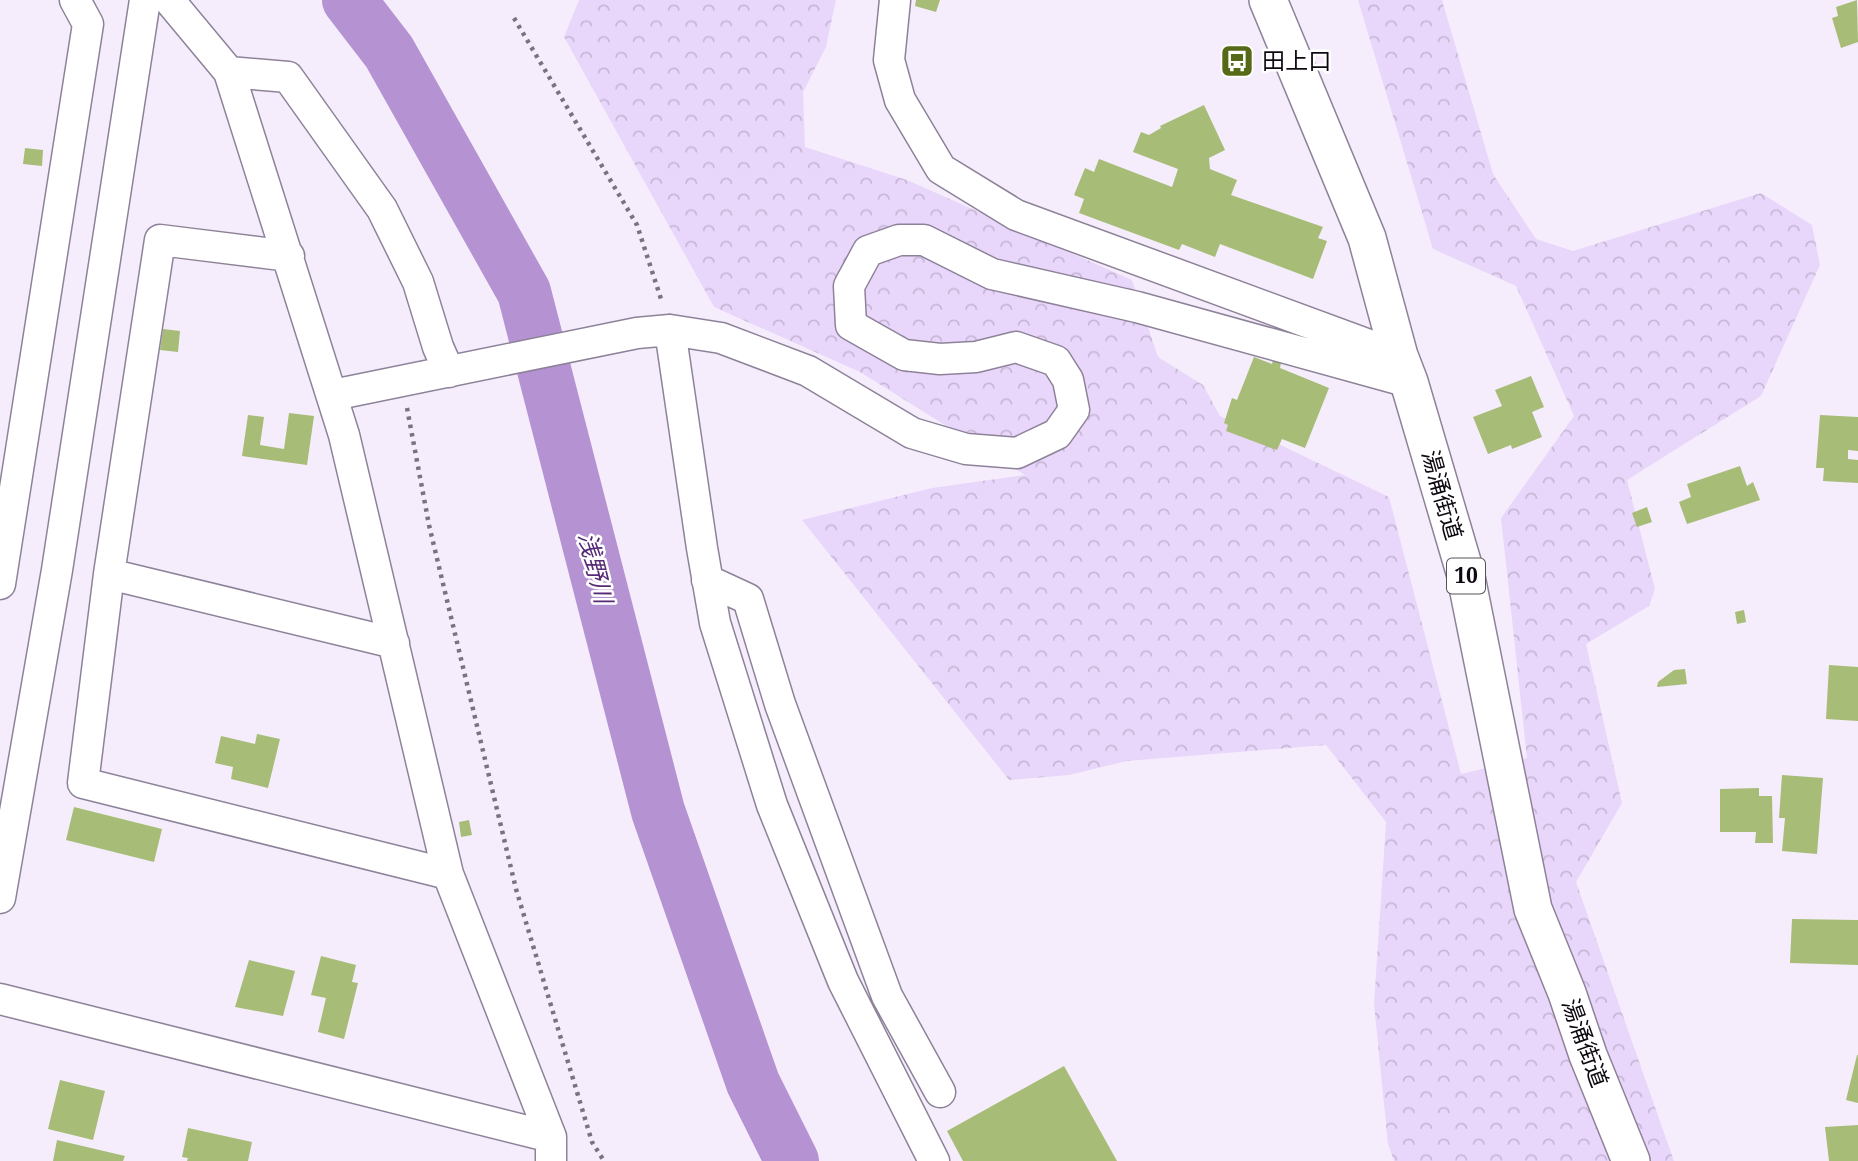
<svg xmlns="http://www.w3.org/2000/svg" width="1858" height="1161" viewBox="0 0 1858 1161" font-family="'Noto Serif','Noto Sans JP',serif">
	<defs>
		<pattern id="forest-crowns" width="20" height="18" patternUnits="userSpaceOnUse" patternTransform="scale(1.75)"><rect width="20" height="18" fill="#e9d7fb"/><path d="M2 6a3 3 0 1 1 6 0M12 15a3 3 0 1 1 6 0" fill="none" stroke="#c7b7d6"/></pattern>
	</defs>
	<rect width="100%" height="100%" fill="#f5edfc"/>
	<!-- forest -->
	<path fill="url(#forest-crowns)" d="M 579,0 L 836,0 L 826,47 L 803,92 L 805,147 L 907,180 L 1132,280 L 1158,357 L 1203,385 L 1220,416 L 1389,497 L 1461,774 L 1527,758 L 1501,518 L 1574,416 L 1516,286 L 1433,249 L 1358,0 L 1442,0 L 1493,174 L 1536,239 L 1573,251 L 1761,193 L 1812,225 L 1820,265 L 1761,396 L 1627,480 L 1655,589 L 1649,606 L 1586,644 L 1622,803 L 1576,882 L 1674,1161 L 1394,1161 L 1388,1144 L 1374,1004 L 1386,822 L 1326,745 L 1127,761 L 1069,775 L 1009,780 L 802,520 L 932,488 L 1025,475 L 860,372 L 714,307 L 564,37 Z"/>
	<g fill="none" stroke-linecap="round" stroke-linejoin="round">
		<!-- river -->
		<path stroke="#b593d2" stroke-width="54" d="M 349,0 L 389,52 L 524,292 L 658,811 L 753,1083 L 792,1161"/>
	</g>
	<!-- building -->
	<path fill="#a7bc76" d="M 916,0 L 940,0 L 936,12 L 915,6 Z
		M 1857,0 L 1858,42 L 1841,48 L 1832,18 L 1838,16 L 1836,7 Z
		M 1204,105 L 1225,150 L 1209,158 L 1210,169 L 1237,180 L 1231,195 L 1323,227 L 1318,238 L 1327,241 L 1313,279 L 1220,244 L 1215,257 L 1182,244 L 1179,250 L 1079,213 L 1084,199 L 1074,195 L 1085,168 L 1094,172 L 1099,159 L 1172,187 L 1178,169 L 1133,152 L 1141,132 L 1149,135 L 1161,128 L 1160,126 Z
		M 25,148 L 43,150 L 42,166 L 23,164 Z
		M 163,329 L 180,331 L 178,352 L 160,350 Z
		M 1254,357 L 1272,364 L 1273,360 L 1281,363 L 1280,368 L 1329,388 L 1305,448 L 1282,439 L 1277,450 L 1226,431 L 1228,425 L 1224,423 L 1232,398 L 1237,400 Z
		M 1531,376 L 1544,407 L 1532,412 L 1542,437 L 1512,449 L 1511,445 L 1488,454 L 1473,417 L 1502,406 L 1495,390 Z
		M 289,413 L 314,416 L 307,465 L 242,456 L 248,415 L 264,417 L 260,445 L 284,449 Z
		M 1820,415 L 1858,417 L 1858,451 L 1848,450 L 1848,459 L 1858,460 L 1858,483 L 1823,481 L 1824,468 L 1816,468 Z
		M 1740,466 L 1747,486 L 1753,482 L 1760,500 L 1687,524 L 1679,502 L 1691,497 L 1687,484 Z
		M 1647,507 L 1652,522 L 1637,527 L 1632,513 Z
		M 1744,610 L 1746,622 L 1737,624 L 1735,612 Z
		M 1829,665 L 1858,667 L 1858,721 L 1826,719 Z
		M 1685,669 L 1687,684 L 1657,687 L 1658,682 L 1674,670 Z
		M 257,734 L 280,739 L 268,788 L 231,779 L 233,767 L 215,763 L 221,736 L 255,744 Z
		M 1782,775 L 1823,778 L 1817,854 L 1782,851 L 1785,818 L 1779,818 Z
		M 1759,788 L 1759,796 L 1772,796 L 1773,843 L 1755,843 L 1756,832 L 1720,832 L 1720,789 Z
		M 74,807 L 162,829 L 154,862 L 66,840 Z
		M 469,820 L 472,835 L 461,837 L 459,822 Z
		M 1792,919 L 1858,920 L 1858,965 L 1790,963 Z
		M 321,956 L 356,965 L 352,982 L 358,983 L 344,1039 L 318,1032 L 326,998 L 311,995 Z
		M 249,960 L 295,971 L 283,1016 L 235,1007 Z
		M 1857,1055 L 1858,1055 L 1858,1103 L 1846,1100 Z
		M 1064,1066 L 1117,1161 L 963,1161 L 947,1131 Z
		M 60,1080 L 105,1091 L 93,1140 L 48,1129 Z
		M 1858,1125 L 1858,1161 L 1829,1161 L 1825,1127 Z
		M 188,1128 L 252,1142 L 248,1161 L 187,1161 L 188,1158 L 182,1157 Z
		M 57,1140 L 125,1156 L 123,1161 L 53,1161 Z"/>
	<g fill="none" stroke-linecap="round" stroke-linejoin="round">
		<defs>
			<path id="minor" d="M 169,0 L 229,72 L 344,435 L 448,874 L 551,1137
				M 895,0 L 889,60 L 900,100 L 941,169 L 1016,215 L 1399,356
				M 229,72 L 288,77 L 382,209 L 418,282 L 438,347 L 449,372
				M 289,256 L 160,240 L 109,574 L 83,783 L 448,874
				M 670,330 L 702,548 L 715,623 L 772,805 L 843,981 L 934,1161
				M 333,395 L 637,333 L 670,330 L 721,338 L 808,371 L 912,433 L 966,449 L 1017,453 L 1057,434 L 1074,410 L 1068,380 L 1056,361 L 1016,347 L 976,357 L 940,359 L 904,355 L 851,325 L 849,286 L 868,251 L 899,240 L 924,240 L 992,274 L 1137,307 L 1409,382
				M 109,574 L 394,643
				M 707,580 L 748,599 L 780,704 L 887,996 L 940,1092
				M 0,584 L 88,24 L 75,0
				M 0,898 L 57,570 L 145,0
				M 0,999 L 551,1137 L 551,1161"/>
			<path id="major" d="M 1268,0 L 1367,238 L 1399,356 L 1409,382 L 1465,572 L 1533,909 L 1567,993 L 1588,1055 L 1631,1161"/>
		</defs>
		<!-- minor casing -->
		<use href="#minor" stroke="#8e8299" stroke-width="33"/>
		<!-- major casing -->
		<use href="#major" stroke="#8e8299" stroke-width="40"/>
		<!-- path -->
		<path stroke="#79737e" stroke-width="4.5" stroke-dasharray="3.5 5" stroke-linecap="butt" d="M 514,18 L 637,225 L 662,302
			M 407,408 L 429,525 L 516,889 L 592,1142 L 604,1161"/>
		<!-- minor -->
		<use href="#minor" stroke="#fff" stroke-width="30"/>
		<!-- major -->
		<use href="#major" stroke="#fff" stroke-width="37"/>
	</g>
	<!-- icons -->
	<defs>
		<symbol id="bus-square" viewBox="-11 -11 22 22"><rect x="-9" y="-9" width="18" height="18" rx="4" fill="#566917" stroke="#fff"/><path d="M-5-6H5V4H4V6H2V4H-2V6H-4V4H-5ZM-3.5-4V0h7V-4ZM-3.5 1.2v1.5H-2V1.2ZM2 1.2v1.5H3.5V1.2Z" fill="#fff"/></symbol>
	</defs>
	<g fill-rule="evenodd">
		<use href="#bus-square" x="1218" y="42" width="38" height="38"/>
	</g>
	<g text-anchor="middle" stroke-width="5" stroke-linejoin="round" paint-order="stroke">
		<!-- shield labels -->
		<rect fill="#fff" stroke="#565358" stroke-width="2" x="1447" y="558.5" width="38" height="35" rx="5"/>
		<g font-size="21" font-weight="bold" fill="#0e0911">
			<text x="1466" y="583">10</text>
		</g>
		<!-- poi labels -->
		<g font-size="23" fill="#0e0911" stroke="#fff" text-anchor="start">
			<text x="1262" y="69">田上口</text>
		</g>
		<!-- street labels -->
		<g font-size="23" fill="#0e0911" stroke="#fff">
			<text transform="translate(1442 495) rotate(74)" y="8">湯涌街道</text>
			<text transform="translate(1585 1043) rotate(70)" y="8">湯涌街道</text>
		</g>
		<!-- water labels -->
		<g font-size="24" font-style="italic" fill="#562a75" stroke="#fff">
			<text transform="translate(595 568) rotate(76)" y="8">浅野川</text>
		</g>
	</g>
</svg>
